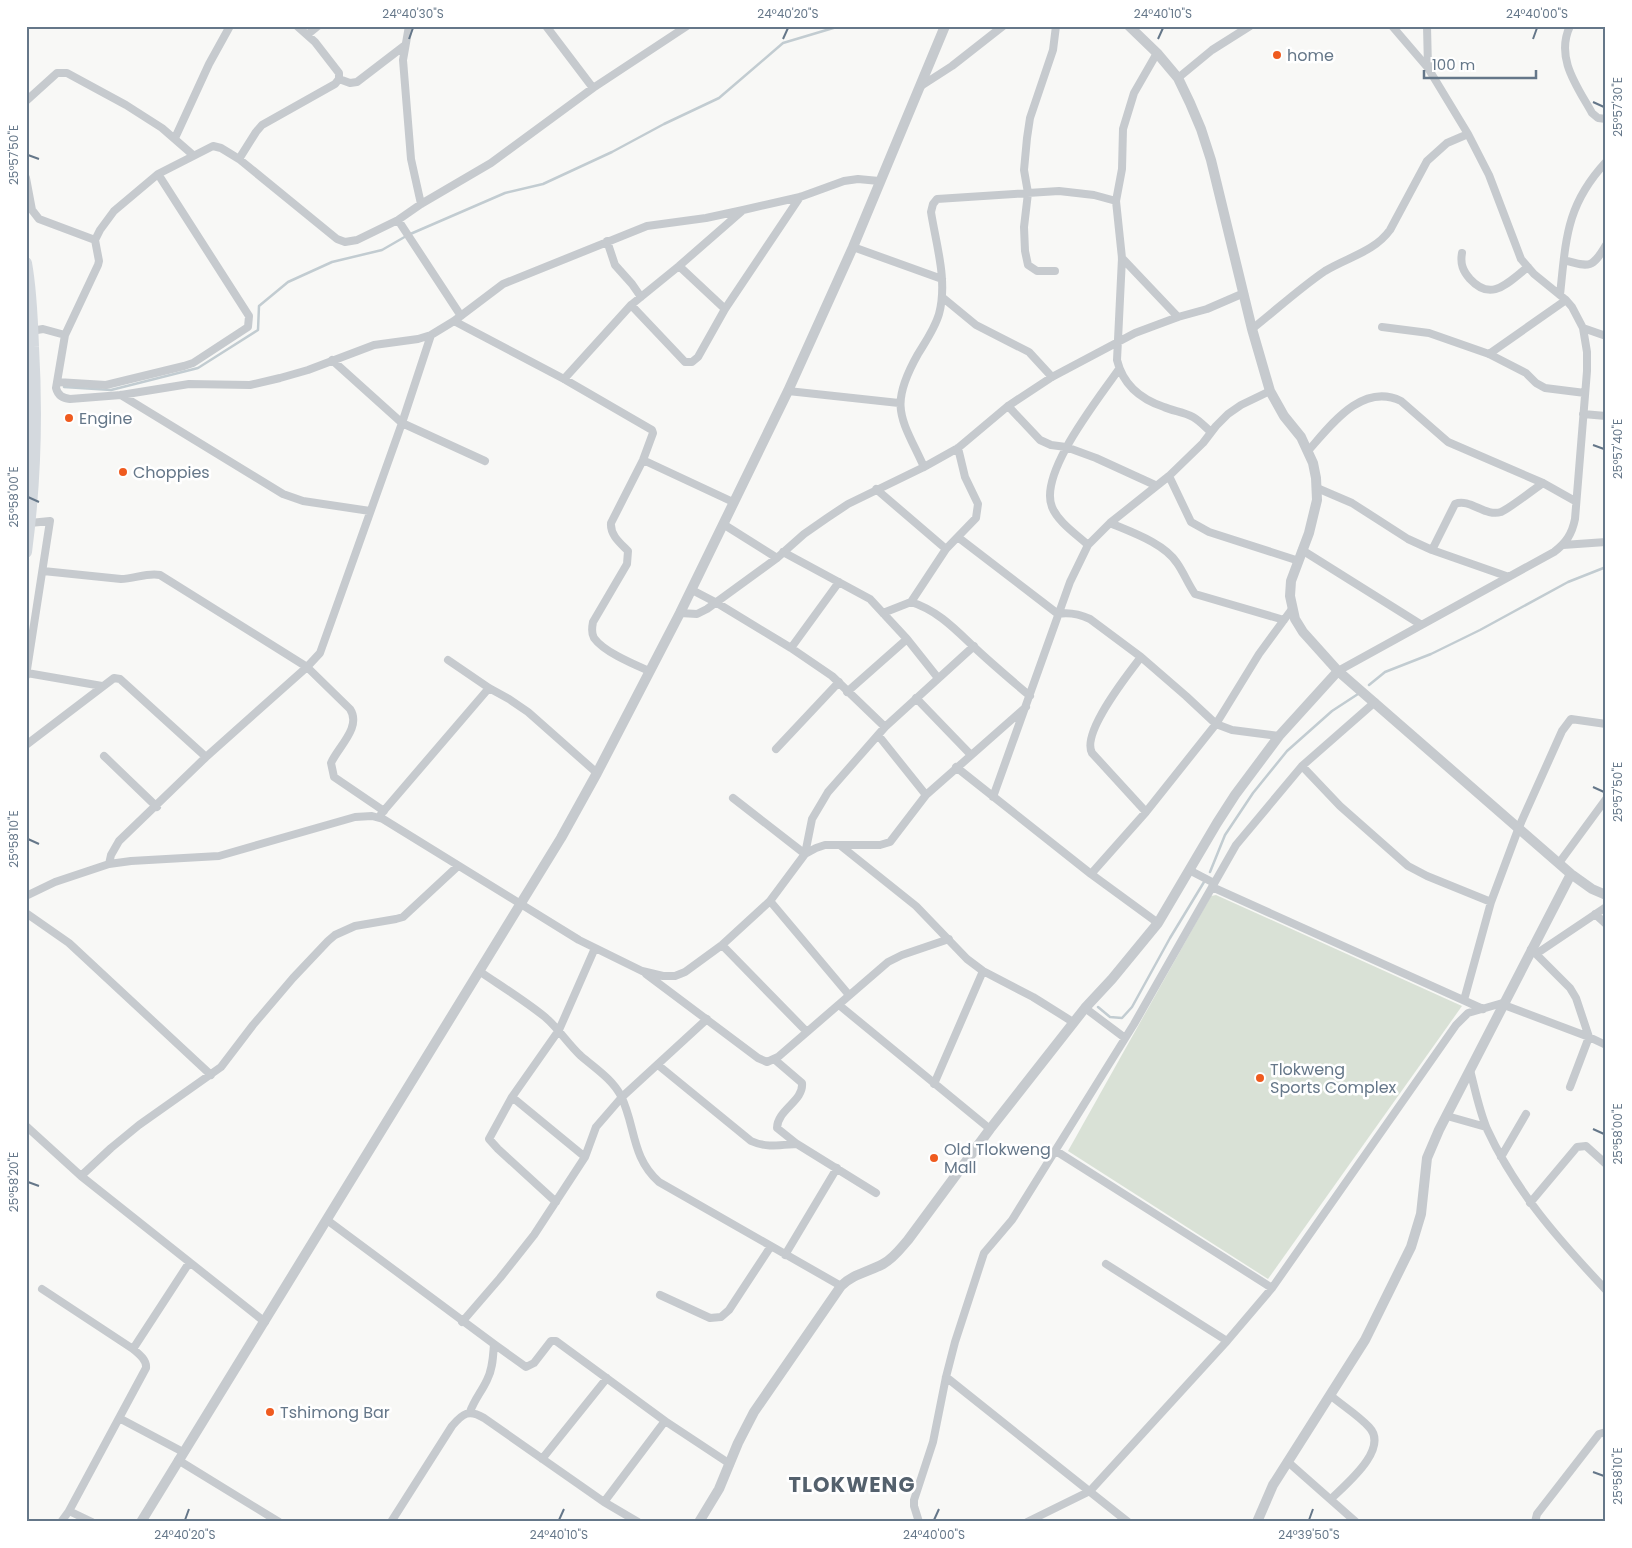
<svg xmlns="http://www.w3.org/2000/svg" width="1632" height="1548" viewBox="0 0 1632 1548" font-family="Poppins,sans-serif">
	<rect width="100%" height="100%" fill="#f8f8f6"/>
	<!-- green -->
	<path fill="#d9e1d6" d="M 1216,895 L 1462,1006 L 1268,1279 L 1068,1151 L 1211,896 Z"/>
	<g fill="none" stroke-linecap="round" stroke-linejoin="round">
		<!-- stream -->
		<path stroke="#c2ccd1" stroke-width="2.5" d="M 64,387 L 111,390 L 198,368 L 258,330 L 259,306 L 288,282 L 332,262 L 382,250 L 408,235 L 505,193 L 543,184 L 612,152 L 664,124 L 719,98 L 783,43 L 840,26
			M 1369,685 L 1385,672 L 1431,654 L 1480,630 L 1568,582 L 1606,567
			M 1210,872 L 1225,835 L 1253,793 L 1287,751 L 1332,711 L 1358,694
			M 1098,1007 L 1110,1017 L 1122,1018 L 1132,1007 L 1170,938 L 1204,882"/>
		<!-- minor -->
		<path stroke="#c6cace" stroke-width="8" d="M 409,26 L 403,60 L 411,159 L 421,204
			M 546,26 L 593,88
			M 687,26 L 593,88 L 491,163 L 421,204 L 398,220 L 357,240 L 345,242 L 337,239 L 239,159 L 221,148 L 213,146 L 158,174 L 114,211 L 100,230 L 95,240 L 99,261 L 98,265 L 65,335 L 56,388 C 58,396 63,398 70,399 L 121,395 L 189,384 L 250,385 L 280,378 L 308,370 L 374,345 L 418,339 L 431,335 L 454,321 L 503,284 L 647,226 L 706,218 L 743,210 L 800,197 L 844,181 L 858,179 L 879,181
			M 1427,26 L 1428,68
			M 1570,26 C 1555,58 1577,86 1592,113 L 1598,118 L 1606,119
			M 307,35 L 318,26
			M 1157,53 L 1134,93 L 1123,129 L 1122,169 L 1116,201 L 1122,258 L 1117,360 C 1123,385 1140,399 1164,407 C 1173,411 1184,412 1193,417 C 1200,421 1205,427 1211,432
			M 1178,78 L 1212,50 L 1250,26
			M 339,79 L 350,83 L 357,82 L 404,46
			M 921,86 L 952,66 L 1003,26
			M 26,101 L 57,73 L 67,73 L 126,105 L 162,128 L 193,155
			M 175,138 L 209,64 L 230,26
			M 239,159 L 256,132 L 262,125 L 335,84 L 339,79 L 339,73 L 315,42 L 297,26
			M 26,178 L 32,210 L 39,219 L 95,240
			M 398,220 L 461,316
			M 607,241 L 615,265 L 632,284 L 641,297
			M 853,247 L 942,279
			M 1462,253 C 1460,264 1463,271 1470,279 C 1492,303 1508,282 1528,267
			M 1122,258 L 1178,317
			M 1564,260 C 1589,267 1592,269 1606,245
			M 679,266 L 725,309
			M 1055,271 L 1037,271 L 1028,265 L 1025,251 L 1024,227 L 1028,193 L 1024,170 L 1027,138 L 1030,118 L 1053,50 L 1056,26
			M 1560,295 C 1566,239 1566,205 1606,162
			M 942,297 L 976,325 L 1029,352 L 1052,377
			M 631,305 L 685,362 L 692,362 L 698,357 L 725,309 L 800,197
			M 454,321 L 564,379 L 652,430 L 653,433 L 643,460 L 611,523 C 610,535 620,543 628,551 L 627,564 L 593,622 C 592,627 591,633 594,638 C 604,652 633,664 649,671
			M 1382,327 L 1429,333 L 1489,354 L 1526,373 L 1536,383 L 1545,388 L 1585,393
			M 1583,328 L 1606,336
			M 1252,329 C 1276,310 1300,288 1325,271 C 1348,257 1374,252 1390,230 L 1427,161 L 1447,143 L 1468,134
			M 31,331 L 43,329 L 65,335
			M 1489,354 L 1566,300
			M 332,360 L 402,423 L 485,461
			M 564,379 L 631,305 L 679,266 L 742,211
			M 57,382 L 106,385 L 184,366 L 193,363 L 248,327 L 249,316 L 158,174
			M 788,391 L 899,403
			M 121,395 L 283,494 L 303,501 L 370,511
			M 1008,406 L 1040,440 L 1051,445 L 1066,447 L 1096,458 L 1155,485
			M 1583,414 L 1606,416
			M 1308,451 C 1331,425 1362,382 1401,401 L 1448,442 L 1543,483 L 1575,501
			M 643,460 L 733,502
			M 924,467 C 901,417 888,407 918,354 C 926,341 935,328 939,314 C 948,281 936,244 931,212 L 933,204 L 937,199 L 1059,191 L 1094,195 L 1116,201
			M 1169,476 L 1191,522 L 1209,532 L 1299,561
			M 1317,488 L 1352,503 L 1408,539 L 1432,550 L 1509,577
			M 876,489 L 946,549
			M 1110,523 C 1131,532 1164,543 1177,563 C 1184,573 1188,584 1195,594 L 1284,620
			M 723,524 L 777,558
			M 959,538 L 1058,614 C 1070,612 1079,614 1090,619 L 1141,657 L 1186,696 L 1216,724 L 1232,730 L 1279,736
			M 1088,545 C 1076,534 1058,522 1052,507 C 1038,473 1100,397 1119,369
			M 1563,545 L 1606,542
			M 1302,550 L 1420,624
			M 1432,550 L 1455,504 C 1470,498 1485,517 1501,512 C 1510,508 1533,490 1543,483
			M 783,552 L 870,599 L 907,639 L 938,678
			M 43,571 L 121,579 C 134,579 148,572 160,575 L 307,667 L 350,709 C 362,727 338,747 331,763 L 334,777 L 384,811
			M 692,590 L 717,603 L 791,648 L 832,676 L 885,727
			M 911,602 C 937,610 955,629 974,647 C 992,664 1011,680 1030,696
			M 680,613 L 697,614 L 707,609 L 777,558 L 804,534 L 827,518 L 848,504 L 924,467 L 958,448 L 1008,406 L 1052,377 L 1135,333 L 1178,317 L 1207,309 L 1244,293
			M 883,613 L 911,602 L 946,549 L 976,518 L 978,504 L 965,477 L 958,448
			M 791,648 L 839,582
			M 1141,657 C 1128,674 1081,733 1092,753 L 1146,812
			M 448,660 L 489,688 L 509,699 L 528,712 L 597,773
			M 1338,671 L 1554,552 C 1566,543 1572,534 1575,519 L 1587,371 L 1587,352 L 1583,328 L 1572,307 L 1566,300 L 1534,274 L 1521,259 L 1489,175 L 1468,134 L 1428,68 L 1392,26
			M 27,673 L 102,686
			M 26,676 L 50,521 L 30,523
			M 847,692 L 907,639
			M 916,698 L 971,755
			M 878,735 L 926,795
			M 26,745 L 114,678 L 120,679 L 206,757
			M 776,749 L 839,682
			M 104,756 L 157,807
			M 1302,766 L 1340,806 L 1408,866 L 1427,876 L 1491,902
			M 956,767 L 1091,874 L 1158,923
			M 993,797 L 1070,582 L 1088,545 L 1110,523 L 1169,476 L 1203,443 L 1216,426 L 1228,414 L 1241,405 L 1270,391
			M 733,798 L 805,854 L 812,819 L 828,792 L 885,727 L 974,646
			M 381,814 L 489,688
			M 841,846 L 916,906 L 967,959 L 983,971 L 1033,997 L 1073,1022
			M 1559,863 L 1606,799
			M 109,864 L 111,855 L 119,841 L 206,757 L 307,667 L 320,653 L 402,423 L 431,335
			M 1189,870 L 1214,883
			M 1091,874 L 1146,812 L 1216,724 L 1259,654 L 1292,609
			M 1212,887 L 1483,1009
			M 26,896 L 55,882 L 109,864 L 131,861 L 219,856 L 355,817 L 372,816 L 383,819 L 579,940 L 642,971 L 663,976 L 675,976 L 685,972 L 722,945 L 770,901 L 805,854 L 816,848 L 825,845 L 880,845 L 890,842 L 926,795 L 1026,707
			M 770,901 L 849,995
			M 26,913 L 69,943 L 211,1075
			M 1595,914 L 1606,924
			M 722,945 L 807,1032
			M 1531,949 L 1570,988 L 1576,998 L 1589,1037 L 1570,1087
			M 1536,954 L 1606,907
			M 479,971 C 501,986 524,1000 545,1017 C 559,1029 568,1044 581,1056 C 596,1069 612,1079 621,1096 C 636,1127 631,1157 659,1182 L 841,1286
			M 646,974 L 758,1058 L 767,1062 L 778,1057 L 888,962 L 902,955 L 949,939
			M 1464,1000 L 1491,902 L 1519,827 L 1562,731 L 1571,719 L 1606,724
			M 839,1005 L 990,1129
			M 1504,1005 L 1589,1037 L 1606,1045
			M 1085,1008 L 1125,1038
			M 774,1059 L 802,1083 C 804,1101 777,1110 777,1128 L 797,1144 L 876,1193
			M 658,1065 L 751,1141 C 766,1148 781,1145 797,1144
			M 1470,1070 C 1475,1089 1479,1110 1487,1129 C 1516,1192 1559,1240 1606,1290
			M 934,1084 L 983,971
			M 512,1097 L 489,1139 L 498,1149 L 556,1202
			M 1447,1116 L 1486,1127
			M 26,1126 L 81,1176 L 265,1322
			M 1056,1151 L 1272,1288
			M 585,1157 L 512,1097 L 559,1030 L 595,948
			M 1501,1157 L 1526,1114
			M 81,1176 L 111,1148 L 139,1125 L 221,1067 L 253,1025 L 293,978 L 328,941 L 335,935 L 355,926 L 396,919 L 403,917 L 458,866
			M 1530,1203 L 1577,1147 L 1586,1146 L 1606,1164
			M 327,1220 L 494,1344 C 493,1356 493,1369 487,1380 C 482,1391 474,1400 470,1412
			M 785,1255 L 837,1168
			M 1106,1264 L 1227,1341
			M 42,1289 L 133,1349 C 139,1354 147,1360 146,1368 L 69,1511 L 92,1522
			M 660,1295 L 710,1318 L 721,1317 L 729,1310 L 771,1246
			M 462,1322 L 500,1278 L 534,1235 L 585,1157 L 596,1127 L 622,1097 L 707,1019
			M 494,1344 L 526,1367 L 534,1363 L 551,1341 L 556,1341 L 665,1421 L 730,1464
			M 133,1349 L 189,1263
			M 946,1377 L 1128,1522
			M 1330,1395 C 1343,1406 1358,1415 1369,1427 C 1390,1449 1345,1485 1331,1499
			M 119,1418 L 183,1452
			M 542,1459 L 607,1378
			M 178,1460 L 279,1522
			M 1288,1462 L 1356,1522
			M 604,1502 L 665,1421
			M 61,1522 L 69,1511
			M 391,1522 L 452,1426 C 463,1413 469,1409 484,1418 L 604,1502 L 638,1522
			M 919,1522 L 914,1506 L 914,1500 L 933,1442 L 946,1377 L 955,1342 L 984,1253 L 1012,1220 L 1134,1024 L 1236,845 L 1302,766 L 1375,702
			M 1027,1522 L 1090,1491 L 1227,1341 L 1272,1288 L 1456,1025 L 1468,1013 L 1506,1002
			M 1535,1522 L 1537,1514 L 1599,1434 L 1606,1432"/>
		<!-- tertiary -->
		<path stroke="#c6cace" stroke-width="10" d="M 1129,26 L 1157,53 L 1178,78 L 1190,103 L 1201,129 L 1211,160 L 1252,329 L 1270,391 L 1284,416 L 1301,437 L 1313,463 L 1316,478 L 1317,500 L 1309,533 L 1291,581 L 1290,596 L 1295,619 L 1303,632 L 1338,671 L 1571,874 L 1592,889 L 1606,895
			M 141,1522 L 561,838 L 597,773 L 680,613 L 788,391 L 853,247 L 945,26
			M 699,1522 L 719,1489 L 738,1443 L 754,1412 L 841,1286 C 853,1274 868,1272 883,1264 C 894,1258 900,1249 908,1240 L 990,1129 L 1085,1008 L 1112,979 L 1158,923 L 1217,823 L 1235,795 L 1279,736 L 1338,671
			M 1257,1522 L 1273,1485 L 1365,1340 L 1411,1247 L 1421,1214 L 1427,1158 L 1439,1130 L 1571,874"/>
		<!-- primary -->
		<path stroke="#d4d9de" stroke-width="12" d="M 26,263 C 31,290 32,319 33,347 C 37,415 35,484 26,552"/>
	</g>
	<!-- ticks -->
	<path fill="none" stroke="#657789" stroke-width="2" d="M 409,39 L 413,28M 783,39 L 788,28M 1158,39 L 1163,28M 1533,39 L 1537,28M 1593,102 L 1604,107M 28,155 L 39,159M 1593,445 L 1604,449M 28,497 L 39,502M 1593,787 L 1604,792M 28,839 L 39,844M 1593,1129 L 1604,1134M 28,1182 L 39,1186M 1593,1472 L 1604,1476M 185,1520 L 189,1509M 559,1520 L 564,1509M 934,1520 L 939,1509M 1309,1520 L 1313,1509"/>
	<!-- markers -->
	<g fill="#ef5b1f" stroke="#fff" stroke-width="2">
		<circle cx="1277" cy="55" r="5"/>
		<circle cx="69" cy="418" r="5"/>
		<circle cx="123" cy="472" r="5"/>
		<circle cx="1260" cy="1078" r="5"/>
		<circle cx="934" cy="1158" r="5"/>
		<circle cx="270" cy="1412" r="5"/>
	</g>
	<g text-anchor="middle" stroke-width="5" stroke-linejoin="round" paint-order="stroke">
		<!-- poi labels -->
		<g font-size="16" fill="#657789" stroke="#fff" text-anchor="start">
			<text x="1287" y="61">home</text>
			<text x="79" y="424">Engine</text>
			<text x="133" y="478">Choppies</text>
			<text x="1270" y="1075">Tlokweng<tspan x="1270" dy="18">Sports Complex</tspan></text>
			<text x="944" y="1155">Old Tlokweng<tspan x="944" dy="18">Mall</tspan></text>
			<text x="280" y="1418">Tshimong Bar</text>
		</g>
		<!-- district labels -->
		<g font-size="21" font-weight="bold" letter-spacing="1" fill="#54616d" stroke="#fff">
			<text x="852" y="1492">TLOKWENG</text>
		</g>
	</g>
	<!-- border -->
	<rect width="1632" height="1548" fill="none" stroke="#ffffff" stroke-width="55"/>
	<!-- scale -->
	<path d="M1424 70v8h112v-8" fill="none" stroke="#657789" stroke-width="2.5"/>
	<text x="1432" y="70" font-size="15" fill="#657789" stroke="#ffffff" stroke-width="4" paint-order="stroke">100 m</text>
	<rect x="28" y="28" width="1576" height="1492" fill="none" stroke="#657789" stroke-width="2"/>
	<g font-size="12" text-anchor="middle" fill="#657789">
		<text x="413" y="18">24°40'30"S</text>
		<text x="788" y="18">24°40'20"S</text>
		<text x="1163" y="18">24°40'10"S</text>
		<text x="1537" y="18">24°40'00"S</text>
		<text transform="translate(1618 107) rotate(-90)" y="4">25°57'30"E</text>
		<text transform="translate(14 155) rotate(-90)" y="4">25°57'50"E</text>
		<text transform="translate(1618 449) rotate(-90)" y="4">25°57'40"E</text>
		<text transform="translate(14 497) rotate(-90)" y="4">25°58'00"E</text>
		<text transform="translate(1618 792) rotate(-90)" y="4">25°57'50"E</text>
		<text transform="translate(14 839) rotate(-90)" y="4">25°58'10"E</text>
		<text transform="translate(1618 1134) rotate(-90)" y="4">25°58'00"E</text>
		<text transform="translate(14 1182) rotate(-90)" y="4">25°58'20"E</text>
		<text transform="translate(1618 1476) rotate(-90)" y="4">25°58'10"E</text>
		<text x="185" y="1539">24°40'20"S</text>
		<text x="559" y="1539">24°40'10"S</text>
		<text x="934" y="1539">24°40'00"S</text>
		<text x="1309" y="1539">24°39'50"S</text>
	</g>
</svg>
